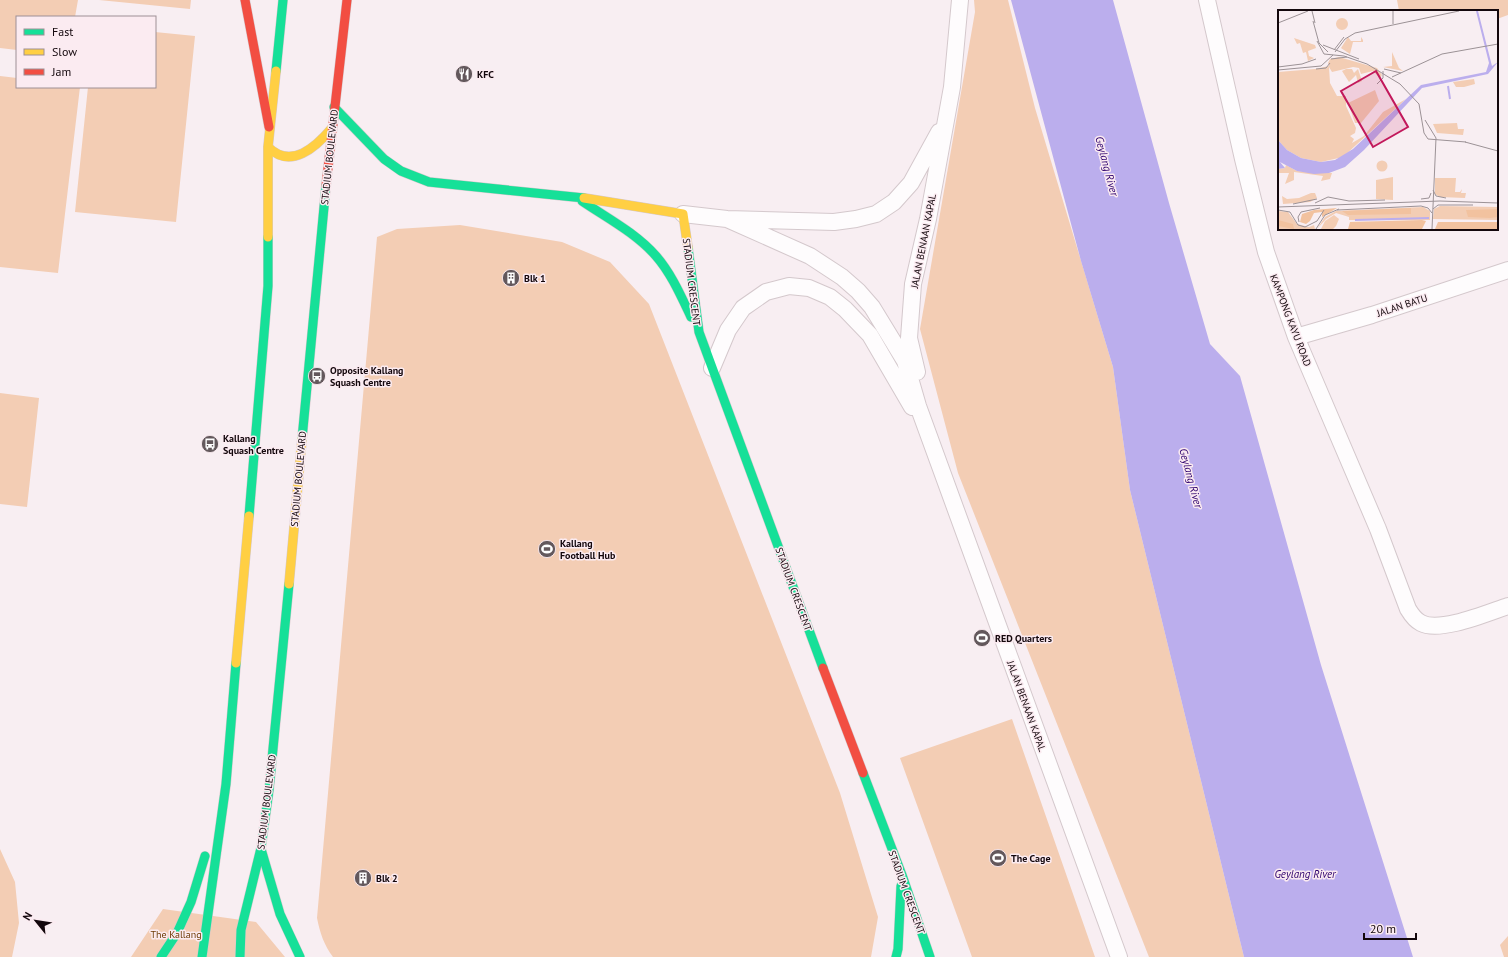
<svg xmlns="http://www.w3.org/2000/svg" width="1508" height="957" viewBox="0 0 1508 957" font-family="'PT Sans',sans-serif">
	<rect width="100%" height="100%" fill="#f8eef2"/>
	<!-- green -->
	<path fill="#f3cdb4" d="M 0,0 L 78,0 L 75,17 L 17,17 L 17,50 L 0,48 Z
		M 99,0 L 191,0 L 190,9 Z
		M 974,0 L 1008,0 L 1035,108 L 1113,367 L 1130,490 L 1244,957 L 1149,957 L 958,473 L 920,329 L 975,12 Z
		M 1397,0 L 1508,0 L 1508,15 L 1497,19 L 1497,11 L 1399,11 Z
		M 155,32 L 195,36 L 176,222 L 75,212 L 88,87 L 155,87 Z
		M 0,76 L 17,78 L 17,87 L 80,87 L 58,273 L 0,267 Z
		M 460,225 L 562,242 L 610,262 L 649,304 L 840,793 L 878,917 L 871,957 L 333,957 C 324,945 320,933 317,918 L 377,237 L 397,229 Z
		M 0,393 L 39,398 L 27,507 L 0,504 Z
		M 1012,719 L 1095,957 L 972,957 L 900,758 Z
		M 0,849 L 15,882 L 19,923 L 12,957 L 0,957 Z
		M 163,909 L 256,922 L 285,957 L 131,957 Z
		M 1508,936 L 1508,957 L 1504,957 L 1500,945 Z"/>
	<!-- water -->
	<path fill="#bbaeed" d="M 1011,0 L 1113,0 L 1169,203 L 1210,344 L 1240,376 L 1321,665 L 1413,957 L 1244,957 L 1130,490 L 1113,367 L 1081,261 Z"/>
	<g fill="none" stroke-linecap="round" stroke-linejoin="round">
		<defs>
			<path id="street" d="M 1207,0 L 1243,159 L 1266,252 L 1296,337 L 1378,529 L 1408,609 C 1411,614 1415,620 1421,623 C 1440,633 1487,613 1508,606
				M 683,214 L 727,219 L 834,222 L 856,219 L 876,214 L 894,202 L 911,183 L 939,132
				M 727,219 L 810,256 L 842,277 L 858,291 L 872,307 L 905,361 L 918,406 L 1119,957
				M 1296,337 L 1372,315 L 1508,270
				M 712,368 L 728,330 L 743,308 L 766,292 L 789,286 L 809,288 L 830,297 L 845,309 L 870,335 L 912,407
				M 917,372 L 909,338 L 913,284 L 928,219 L 952,87 L 960,0"/>
			<path id="fast" d="M 276,71 L 283,0
				M 334,107 L 384,159 L 401,171 L 429,182 L 584,198
				M 582,201 C 607,218 636,233 656,256 C 671,273 681,296 691,317
				M 688,248 L 699,332 L 823,668
				M 302,439 L 326,186
				M 249,516 L 268,286 L 268,237
				M 863,773 L 902,875 L 930,957
				M 261,849 L 280,914 L 300,957
				M 161,957 L 177,933 L 191,902 L 205,856
				M 202,957 L 226,784 L 236,663
				M 240,957 L 241,930 L 261,848 L 269,790 L 289,584
				M 896,957 L 898,949 L 901,886"/>
			<path id="slow" d="M 268,147 C 291,170 316,147 332,128
				M 584,198 L 683,214 L 688,248
				M 268,237 L 268,147 L 276,71
				M 289,584 L 302,439
				M 236,663 L 249,516"/>
			<path id="jam" d="M 245,0 L 269,127
				M 326,186 L 347,0
				M 823,668 L 863,773"/>
		</defs>
		<!-- street casing -->
		<use href="#street" stroke="#d4c8cc" stroke-width="18"/>
		<!-- fast casing -->
		<use href="#fast" stroke="#d4c8cc" stroke-width="10"/>
		<!-- slow casing -->
		<use href="#slow" stroke="#d4c8cc" stroke-width="10"/>
		<!-- jam casing -->
		<use href="#jam" stroke="#d4c8cc" stroke-width="10"/>
		<!-- street -->
		<use href="#street" stroke="#fefcfd" stroke-width="16"/>
		<!-- fast -->
		<use href="#fast" stroke="#16e098" stroke-width="9"/>
		<!-- slow -->
		<use href="#slow" stroke="#ffcf43" stroke-width="9"/>
		<!-- jam -->
		<use href="#jam" stroke="#f24e42" stroke-width="9"/>
	</g>
	<!-- icons -->
	<defs>
		<symbol id="restaurant-disc" viewBox="-11 -11 22 22"><circle r="9.5" fill="#63585c" stroke="#fbebf1"/><path d="M-5-6h1v4h1v-4h1v4h1v-4h1v5L-1.5 .5V6h-2V.5L-5-1ZM5-6V6H3V1.5H1.5Q1.5-4 5-6Z" fill="#fff"/></symbol>
		<symbol id="building-disc" viewBox="-11 -11 22 22"><circle r="9.5" fill="#63585c" stroke="#fbebf1"/><path d="M-4-6H4V6H1V3H-1V6H-4ZM-2.5-4.3h1.7v1.8h-1.7ZM.8-4.3h1.7v1.8H.8ZM-2.5-1h1.7V.8h-1.7ZM.8-1h1.7V.8H.8Z" fill="#fff"/></symbol>
		<symbol id="bus-disc" viewBox="-11 -11 22 22"><circle r="9.5" fill="#63585c" stroke="#fbebf1"/><path d="M-5-6H5V4H4V6H2V4H-2V6H-4V4H-5ZM-3.5-4V0h7V-4ZM-3.5 1.2v1.5H-2V1.2ZM2 1.2v1.5H3.5V1.2Z" fill="#fff"/></symbol>
		<symbol id="stadium-disc" viewBox="-11 -11 22 22"><circle r="9.5" fill="#63585c" stroke="#fbebf1"/><path d="M0-5a6.5 5 0 1 0 0 10a6.5 5 0 1 0 0-10ZM-3.5-1.8h7v3.6h-7Z" fill="#fff"/></symbol>
	</defs>
	<g fill-rule="evenodd">
		<use href="#restaurant-disc" x="454" y="64" width="20" height="20"/>
		<use href="#building-disc" x="501" y="268" width="20" height="20"/>
		<use href="#bus-disc" x="307" y="366" width="20" height="20"/>
		<use href="#bus-disc" x="200" y="434" width="20" height="20"/>
		<use href="#stadium-disc" x="537" y="539" width="20" height="20"/>
		<use href="#stadium-disc" x="972" y="628" width="20" height="20"/>
		<use href="#stadium-disc" x="988" y="848" width="20" height="20"/>
		<use href="#building-disc" x="353" y="868" width="20" height="20"/>
	</g>
	<g text-anchor="middle" stroke-width="3" stroke-linejoin="round" paint-order="stroke">
		<!-- poi labels -->
		<g font-size="10" font-weight="bold" fill="#13070c" stroke="#fbebf1" text-anchor="start">
			<text x="477" y="78">KFC</text>
			<text x="524" y="282">Blk 1</text>
			<text x="330" y="374">Opposite Kallang<tspan x="330" dy="12">Squash Centre</tspan></text>
			<text x="223" y="442">Kallang<tspan x="223" dy="12">Squash Centre</tspan></text>
			<text x="560" y="547">Kallang<tspan x="560" dy="12">Football Hub</tspan></text>
			<text x="995" y="642">RED Quarters</text>
			<text x="1011" y="862">The Cage</text>
			<text x="376" y="882">Blk 2</text>
		</g>
		<!-- street labels -->
		<g font-size="10" fill="#13070c" stroke="#fbebf1">
			<text transform="translate(329 157) rotate(-84)" y="4">STADIUM BOULEVARD</text>
			<text transform="translate(923 241) rotate(-79)" y="4">JALAN BENAAN KAPAL</text>
			<text transform="translate(692 282) rotate(83)" y="4">STADIUM CRESCENT</text>
			<text transform="translate(1402 305) rotate(-18)" y="4">JALAN BATU</text>
			<text transform="translate(1291 320) rotate(69)" y="4">KAMPONG KAYU ROAD</text>
			<text transform="translate(298 479) rotate(-85)" y="4">STADIUM BOULEVARD</text>
			<text transform="translate(794 589) rotate(70)" y="4">STADIUM CRESCENT</text>
			<text transform="translate(1027 706) rotate(70)" y="4">JALAN BENAAN KAPAL</text>
			<text transform="translate(266 802) rotate(-83)" y="4">STADIUM BOULEVARD</text>
			<text transform="translate(907 892) rotate(70)" y="4">STADIUM CRESCENT</text>
		</g>
		<!-- park labels -->
		<g font-size="10" fill="#6d3a03" stroke="#fbebf1">
			<text x="176" y="938">The Kallang</text>
		</g>
		<!-- water labels -->
		<g font-size="11" font-style="italic" fill="#2e026e" stroke="#fbebf1">
			<text transform="translate(1107 166) rotate(75)" y="4">Geylang River</text>
			<text transform="translate(1191 478) rotate(75)" y="4">Geylang River</text>
			<text x="1305" y="878">Geylang River</text>
		</g>
	</g>
	<!-- overview -->
	<g transform="translate(1278 10)">
		<rect width="220" height="220" fill="#f8eef2"/>
		<path d="M58 14a6 6 0 1 1 12 0a6 6 0 1 1-12 0ZM 70,27 L 73,31 L 83,31 L 83,27 L 85,30 L 85,32 L 75,32 L 72,44 L 63,38 ZM 16,28 L 37,35 L 38,38 L 30,41 L 31,46 L 36,48 L 30,51 L 28,42 L 25,43 L 22,33 L 19,34 ZM 114,42 L 121,58 L 125,61 L 105,57 L 114,56 ZM 61,47 L 99,58 L 104,65 L 102,68 L 95,61 L 83,64 L 81,58 L 75,57 L 54,62 L 51,57 L 52,73 L 59,86 L 68,86 L 68,96 L 78,118 L 77,123 L 72,126 L 76,129 L 74,133 L 86,126 L 105,102 L 128,89 L 65,147 L 43,152 L 23,148 L 9,140 L 0,130 L 0,62 L 37,59 L 51,56 L 50,53 L 52,49 ZM 68,59 L 74,59 L 76,63 L 80,59 L 84,71 L 80,73 L 78,65 L 71,72 L 64,61 ZM 196,69 L 197,74 L 186,77 L 178,77 L 175,72 ZM 97,80 L 101,91 L 83,113 L 77,113 L 70,93 ZM 179,113 L 180,119 L 186,119 L 185,125 L 159,123 L 155,114 ZM98.5 156a5.5 5.5 0 1 1 11 0a5.5 5.5 0 1 1-11 0ZM 8,155 L 19,161 L 54,163 L 52,169 L 43,171 L 45,166 L 16,162 L 16,170 L 7,174 L 11,163 L 0,163 L 0,159 L 7,158 ZM 115,167 L 115,190 L 98,189 L 98,170 ZM 157,168 L 178,168 L 177,182 L 182,182 L 184,179 L 183,183 L 188,183 L 187,188 L 162,187 L 157,184 ZM 33,183 L 37,183 L 39,188 L 32,192 L 5,194 L 4,186 L 9,189 L 21,188 ZM 162,196 L 220,197 L 220,210 L 155,209 L 156,199 ZM 145,197 L 152,201 L 152,210 L 71,210 L 71,207 L 58,203 L 48,209 L 39,219 L 47,207 L 58,201 ZM 0,201 L 10,202 L 19,214 L 31,217 L 36,215 L 37,219 L 1,219 ZM 56,205 L 61,209 L 58,216 L 55,219 L 43,219 L 47,211 Z" fill="#f3cdb4"/>
		<path d="M 59,198 L 44,207 L 44,202 L 36,203 L 32,211 L 28,214 L 22,212 L 24,204 L 36,200 ZM 133,198 L 133,204 L 70,205 L 64,201 ZM 220,199 L 220,207 L 212,208 L 190,207 L 188,200 ZM 0,210 L 15,214 L 16,219 L 0,216 ZM 144,210 L 148,211 L 144,219 L 70,219 L 72,212 ZM 160,212 L 220,212 L 220,219 L 157,219 Z" fill="#f2c29f"/>
		<path d="M 198,1 L 200,1 L 214,56 L 220,52 L 210,64 L 144,78 L 86,140 L 67,157 L 51,163 L 36,164 L 19,161 L 2,152 L 7,158 L 0,159 L 0,130 L 9,140 L 23,148 L 43,152 L 57,150 L 75,139 L 143,75 L 208,62 L 211,53 Z" fill="#bbaeed"/>
		<path fill="none" stroke="#bbaeed" stroke-width="2" d="M 170,76 L 172,89M 77,210 L 151,208"/>
		<path fill="none" stroke="#9c9296" stroke-width="1" d="M 34,1 L 37,13M 115,1 L 115,14M 35,11 L 41,33 L 50,42M 0,13 L 30,1M 39,31 L 46,44 L 66,46 L 89,54 L 122,74 L 141,94 L 146,123 L 150,129 L 188,132M 45,35 L 81,49M 56,40 L 66,27M 57,42 L 67,29 L 77,23 L 181,1M 53,49 L 69,47M 0,57 L 24,54 L 38,49M 38,59 L 48,58 L 52,53M 106,59 L 123,63M 0,60 L 43,56 L 55,45M 114,67 L 164,44 L 220,34M 99,74 L 105,68 L 105,61M 147,110 L 158,128 L 154,219M 187,132 L 220,141M 155,180 L 158,186 L 168,188M 143,189 L 151,188 L 153,183M 37,193 L 50,187 L 71,191 L 107,190M 15,194 L 39,189M 0,197 L 162,191 L 220,193M 155,199 L 160,195 L 195,195M 0,200 L 12,202 L 20,215 L 27,217 L 39,211 L 46,200M 59,200 L 143,196 L 150,198 L 154,203M 21,212 L 20,207 L 23,202 L 42,198M 38,219 L 47,205 L 61,199"/>
		<path fill="#c2185b" fill-opacity="0.15" stroke="#c2185b" stroke-width="2" d="M 98,61 L 130,117 L 95,137 L 63,81 Z"/>
		<rect width="220" height="220" fill="none" stroke="#13070c" stroke-width="2"/>
	</g>
	<!-- legend -->
	<rect x="16" y="16" width="140" height="72" fill="#fbebf1" stroke="#9e9095"/>
	<rect x="24" y="29" width="20" height="6" fill="#16e098" stroke="#9e9095"/>
	<text x="52" y="36" font-size="12" fill="#13070c">Fast</text>
	<rect x="24" y="49" width="20" height="6" fill="#ffcf43" stroke="#9e9095"/>
	<text x="52" y="56" font-size="12" fill="#13070c">Slow</text>
	<rect x="24" y="69" width="20" height="6" fill="#f24e42" stroke="#9e9095"/>
	<text x="52" y="76" font-size="12" fill="#13070c">Jam</text>
	<!-- north arrow -->
	<g transform="translate(36 921) rotate(300)" stroke="#fbebf1" stroke-width="3" paint-order="stroke">
	<path d="M0-3L7 15L0 10L-7 15Z" fill="#13070c"/>
	<text y="-6" font-size="11" font-weight="bold" text-anchor="middle" fill="#13070c">N</text>
	</g>
	<!-- scale -->
	<path d="M1364 933v6h52v-6" fill="none" stroke="#13070c" stroke-width="2"/>
	<text x="1370" y="933" font-size="12" fill="#13070c" stroke="#fbebf1" stroke-width="3" paint-order="stroke">20 m</text>
</svg>
